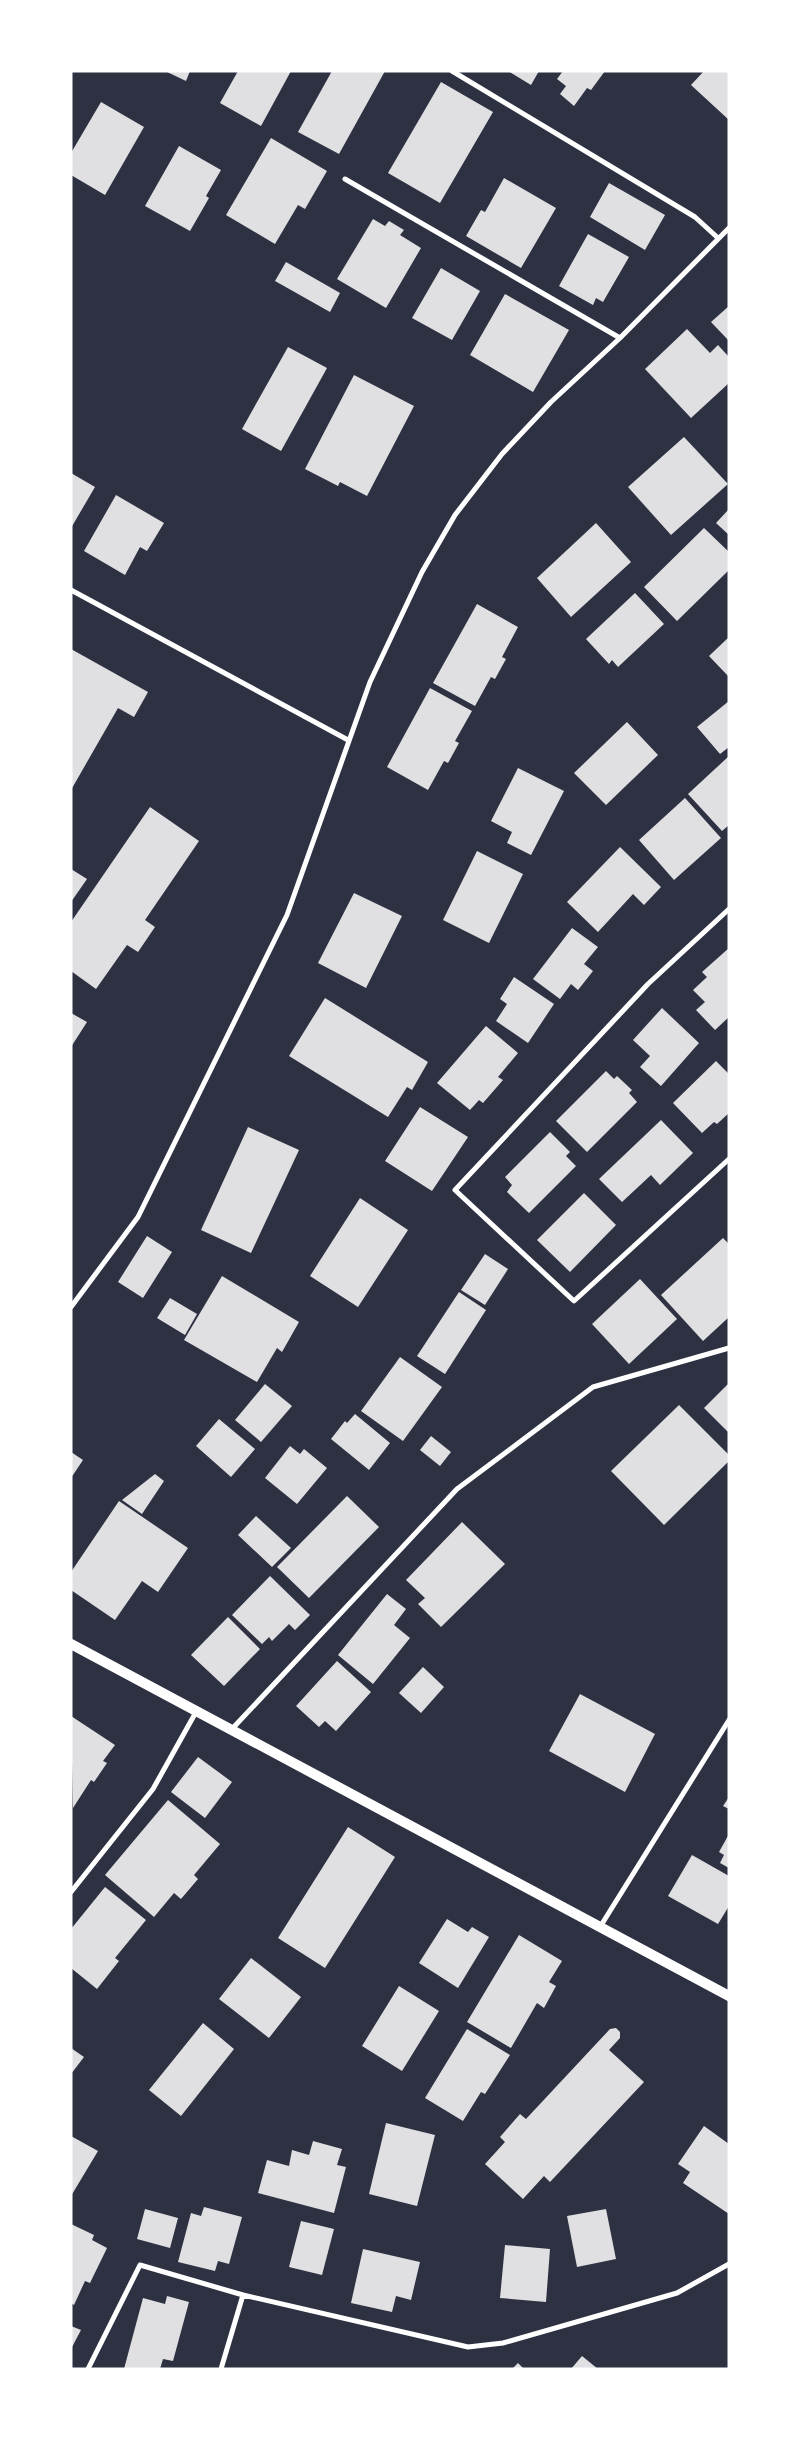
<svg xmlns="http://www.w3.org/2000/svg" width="800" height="2440" viewBox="0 0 800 2440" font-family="'Nunito Sans',sans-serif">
	<rect width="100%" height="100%" fill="#2d3142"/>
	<!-- building -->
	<path fill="#e0e0e3" d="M 165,71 L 190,71 L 186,81 Z
		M 238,71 L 291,71 L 261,126 L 220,103 Z
		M 332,71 L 385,71 L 339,154 L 298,132 Z
		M 508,71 L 539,71 L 531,85 Z
		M 563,71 L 605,71 L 591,90 L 587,88 L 574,106 L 560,94 L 566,86 L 557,79 Z
		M 704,71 L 729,71 L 729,120 L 691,85 Z
		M 441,82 L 493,112 L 440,203 L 388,173 Z
		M 101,102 L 144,127 L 105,195 L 71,175 L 71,153 Z
		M 271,138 L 327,171 L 305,209 L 298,205 L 275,244 L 226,215 Z
		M 179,146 L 221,170 L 206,196 L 209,198 L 190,231 L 145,206 Z
		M 504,178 L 556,208 L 521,268 L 466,236 L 481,210 L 485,212 Z
		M 609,183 L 665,215 L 645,250 L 590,217 Z
		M 373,219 L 385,226 L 389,221 L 404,230 L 400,235 L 421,248 L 386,308 L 337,279 Z
		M 588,234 L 629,257 L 603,302 L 596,298 L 593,305 L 559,286 Z
		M 286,262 L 340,293 L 330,312 L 275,281 Z
		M 441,268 L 480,291 L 452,340 L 412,318 Z
		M 505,294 L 569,330 L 533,392 L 470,355 Z
		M 729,306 L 729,341 L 711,322 Z
		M 687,329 L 710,353 L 718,345 L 729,357 L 729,383 L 691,418 L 645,369 Z
		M 288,347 L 327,368 L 281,451 L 242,429 Z
		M 354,375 L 414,406 L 367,496 L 340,482 L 338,486 L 305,469 Z
		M 684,437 L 728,484 L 671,535 L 628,487 Z
		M 71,473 L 95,487 L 71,528 Z
		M 116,495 L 164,523 L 147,551 L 140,547 L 125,575 L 84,551 Z
		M 729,509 L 729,535 L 716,523 Z
		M 596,523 L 631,562 L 571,617 L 537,578 Z
		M 704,528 L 729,552 L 729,570 L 677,621 L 644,587 Z
		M 635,593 L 664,624 L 618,667 L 612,660 L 609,664 L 586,639 Z
		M 477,604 L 518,627 L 502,657 L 506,659 L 495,679 L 491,677 L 475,706 L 433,683 Z
		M 729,637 L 729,677 L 709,656 Z
		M 71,649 L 148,692 L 134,717 L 118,708 L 71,790 Z
		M 430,688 L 472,711 L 455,741 L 459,743 L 448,763 L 444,761 L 428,790 L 387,767 Z
		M 729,701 L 729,747 L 720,754 L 697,727 Z
		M 627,722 L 658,755 L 606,805 L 574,773 Z
		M 729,756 L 729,825 L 722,831 L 688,794 Z
		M 518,768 L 564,791 L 531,855 L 507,843 L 512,832 L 491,821 Z
		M 685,798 L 721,838 L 674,880 L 639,840 Z
		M 150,807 L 199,841 L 145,920 L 155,927 L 138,952 L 127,945 L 96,989 L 71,971 L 71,922 Z
		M 620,847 L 661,887 L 644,905 L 633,894 L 598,932 L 567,902 Z
		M 477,851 L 523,874 L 489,943 L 443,920 Z
		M 71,869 L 87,879 L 71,902 Z
		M 354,893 L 402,916 L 366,988 L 318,963 Z
		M 572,928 L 598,947 L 584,964 L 593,971 L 578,990 L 571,984 L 560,999 L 533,979 Z
		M 729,948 L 729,1017 L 715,1030 L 696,1010 L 705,1002 L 693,990 L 707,977 L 702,972 Z
		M 514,977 L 554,1004 L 528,1043 L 496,1021 L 507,1004 L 500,999 Z
		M 325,998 L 428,1062 L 412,1090 L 407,1087 L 388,1117 L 289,1056 Z
		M 662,1008 L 699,1043 L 661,1086 L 640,1067 L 650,1056 L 633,1040 Z
		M 71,1013 L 87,1022 L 71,1047 Z
		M 486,1026 L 518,1053 L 498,1077 L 503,1080 L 483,1103 L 479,1100 L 470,1110 L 437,1083 Z
		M 716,1061 L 729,1074 L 729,1113 L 717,1124 L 714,1122 L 702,1133 L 673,1103 Z
		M 606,1071 L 614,1079 L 617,1076 L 632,1090 L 629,1093 L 637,1102 L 587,1152 L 556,1121 Z
		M 420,1107 L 468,1137 L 432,1191 L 385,1161 Z
		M 661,1120 L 693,1153 L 660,1185 L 651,1175 L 622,1202 L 599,1179 Z
		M 248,1127 L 299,1150 L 251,1253 L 201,1230 Z
		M 550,1132 L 570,1152 L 566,1156 L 576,1166 L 529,1213 L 507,1192 L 512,1185 L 505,1177 Z
		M 584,1193 L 616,1225 L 570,1272 L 537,1240 Z
		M 360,1198 L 408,1230 L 358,1307 L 310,1276 Z
		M 147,1236 L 172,1252 L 143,1298 L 118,1282 Z
		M 723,1238 L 729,1244 L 729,1317 L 703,1341 L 661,1295 Z
		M 485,1254 L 508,1269 L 485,1305 L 461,1290 Z
		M 222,1276 L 299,1322 L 282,1352 L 277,1348 L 257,1382 L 184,1340 Z
		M 640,1279 L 677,1319 L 629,1364 L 592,1324 Z
		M 459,1292 L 486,1310 L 445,1374 L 417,1356 Z
		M 170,1298 L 197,1314 L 185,1335 L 157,1318 Z
		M 400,1357 L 442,1387 L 403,1441 L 361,1411 Z
		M 729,1383 L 729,1433 L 704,1408 Z
		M 265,1384 L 292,1406 L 261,1442 L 235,1420 Z
		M 679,1405 L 729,1455 L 729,1461 L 664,1525 L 611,1471 Z
		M 355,1414 L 390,1443 L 369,1470 L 331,1439 L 345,1421 L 347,1423 Z
		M 219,1419 L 255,1449 L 231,1477 L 196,1446 Z
		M 431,1436 L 451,1452 L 440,1466 L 420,1450 Z
		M 290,1446 L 300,1454 L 304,1449 L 327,1468 L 297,1504 L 265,1478 Z
		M 71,1452 L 83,1460 L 71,1478 Z
		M 155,1474 L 164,1481 L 142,1514 L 122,1500 Z
		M 347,1496 L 379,1527 L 309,1598 L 277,1567 Z
		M 119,1501 L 188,1548 L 158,1592 L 142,1581 L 115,1620 L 71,1590 L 71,1572 Z
		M 256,1516 L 291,1548 L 272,1567 L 238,1535 Z
		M 462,1522 L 505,1564 L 441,1627 L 418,1604 L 425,1598 L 406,1580 Z
		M 270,1576 L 310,1615 L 295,1630 L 289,1624 L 272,1641 L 269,1637 L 262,1644 L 232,1615 Z
		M 387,1594 L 406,1609 L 394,1625 L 410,1638 L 373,1684 L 338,1655 Z
		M 228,1617 L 260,1649 L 224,1686 L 191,1655 Z
		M 337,1661 L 371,1692 L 336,1731 L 325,1721 L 319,1727 L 296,1706 Z
		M 423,1667 L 444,1687 L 421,1713 L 399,1693 Z
		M 580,1694 L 655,1734 L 625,1792 L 549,1751 Z
		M 71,1716 L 115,1745 L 103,1761 L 107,1763 L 94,1782 L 91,1780 L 73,1808 Z
		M 198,1757 L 232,1782 L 205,1818 L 171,1792 Z
		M 729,1797 L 729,1809 L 723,1806 Z
		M 168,1800 L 220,1844 L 194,1875 L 198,1879 L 181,1899 L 174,1893 L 154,1917 L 105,1875 Z
		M 348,1827 L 395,1857 L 325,1968 L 278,1938 Z
		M 729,1834 L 729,1868 L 720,1863 L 724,1855 L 719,1852 Z
		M 692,1855 L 729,1876 L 729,1906 L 718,1924 L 668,1896 Z
		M 105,1887 L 146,1920 L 115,1958 L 119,1961 L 97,1989 L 71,1968 L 71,1929 Z
		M 447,1919 L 468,1932 L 472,1927 L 489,1937 L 458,1988 L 419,1963 Z
		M 519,1935 L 562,1961 L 549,1982 L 556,1986 L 544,2008 L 537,2003 L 511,2048 L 467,2022 Z
		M 251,1958 L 301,1997 L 269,2038 L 219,1999 Z
		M 399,1986 L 439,2011 L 402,2071 L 362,2046 Z
		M 203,2023 L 234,2049 L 181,2116 L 149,2090 Z
		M 616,2028 L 620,2032 L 620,2038 L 609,2050 L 644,2082 L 550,2182 L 544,2176 L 523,2199 L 485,2164 L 505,2142 L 500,2137 L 520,2114 L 526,2119 L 610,2029 Z
		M 467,2029 L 510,2055 L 485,2094 L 481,2092 L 463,2121 L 425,2098 Z
		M 71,2048 L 84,2057 L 71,2074 Z
		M 386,2123 L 435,2135 L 417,2206 L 369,2194 Z
		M 704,2126 L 729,2144 L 729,2214 L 683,2183 L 690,2172 L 678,2164 Z
		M 71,2136 L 98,2151 L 71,2196 Z
		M 313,2141 L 342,2149 L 337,2165 L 346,2167 L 334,2213 L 258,2193 L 267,2160 L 289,2166 L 292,2150 L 309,2155 Z
		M 204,2207 L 242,2217 L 229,2264 L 218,2261 L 215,2271 L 178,2262 L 191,2213 L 201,2216 Z
		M 145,2209 L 178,2218 L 170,2248 L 137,2239 Z
		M 606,2209 L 616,2259 L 577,2267 L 567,2216 Z
		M 301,2221 L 334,2229 L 322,2275 L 289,2267 Z
		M 71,2224 L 94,2235 L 92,2240 L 107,2248 L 90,2283 L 85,2281 L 74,2305 L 71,2303 Z
		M 505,2245 L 550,2249 L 546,2302 L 500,2298 Z
		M 363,2249 L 420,2262 L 411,2300 L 396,2296 L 392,2312 L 351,2303 Z
		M 167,2296 L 189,2302 L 173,2361 L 163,2359 L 160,2369 L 124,2369 L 143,2298 L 165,2304 Z
		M 71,2326 L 81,2330 L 71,2349 Z
		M 582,2356 L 598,2369 L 571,2369 Z
		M 518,2363 L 524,2369 L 512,2369 Z"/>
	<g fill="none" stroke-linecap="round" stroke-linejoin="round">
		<!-- minor -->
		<path stroke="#fff" stroke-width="5" d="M 452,71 L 695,217 L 718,238
			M 345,179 L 620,338
			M 71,590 L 348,740
			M 729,909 L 648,984 L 455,1190 L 574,1301 L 729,1159
			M 71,1307 L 138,1217 L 287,915 L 370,682 L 422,572 L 455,515 L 502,454 L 551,402 L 620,338 L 729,228
			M 231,1730 L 457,1489 L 593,1387 L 729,1348
			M 71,1892 L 153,1789 L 196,1712
			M 600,1927 L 729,1720
			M 88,2369 L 140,2265 L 243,2295
			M 221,2369 L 243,2295 L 468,2347 L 503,2343 L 677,2293 L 729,2264"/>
		<!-- secondary -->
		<path stroke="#fff" stroke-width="10" d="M 71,1644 L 729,1996"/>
	</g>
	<!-- border -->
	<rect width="800" height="2440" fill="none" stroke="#ffffff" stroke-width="145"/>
</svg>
